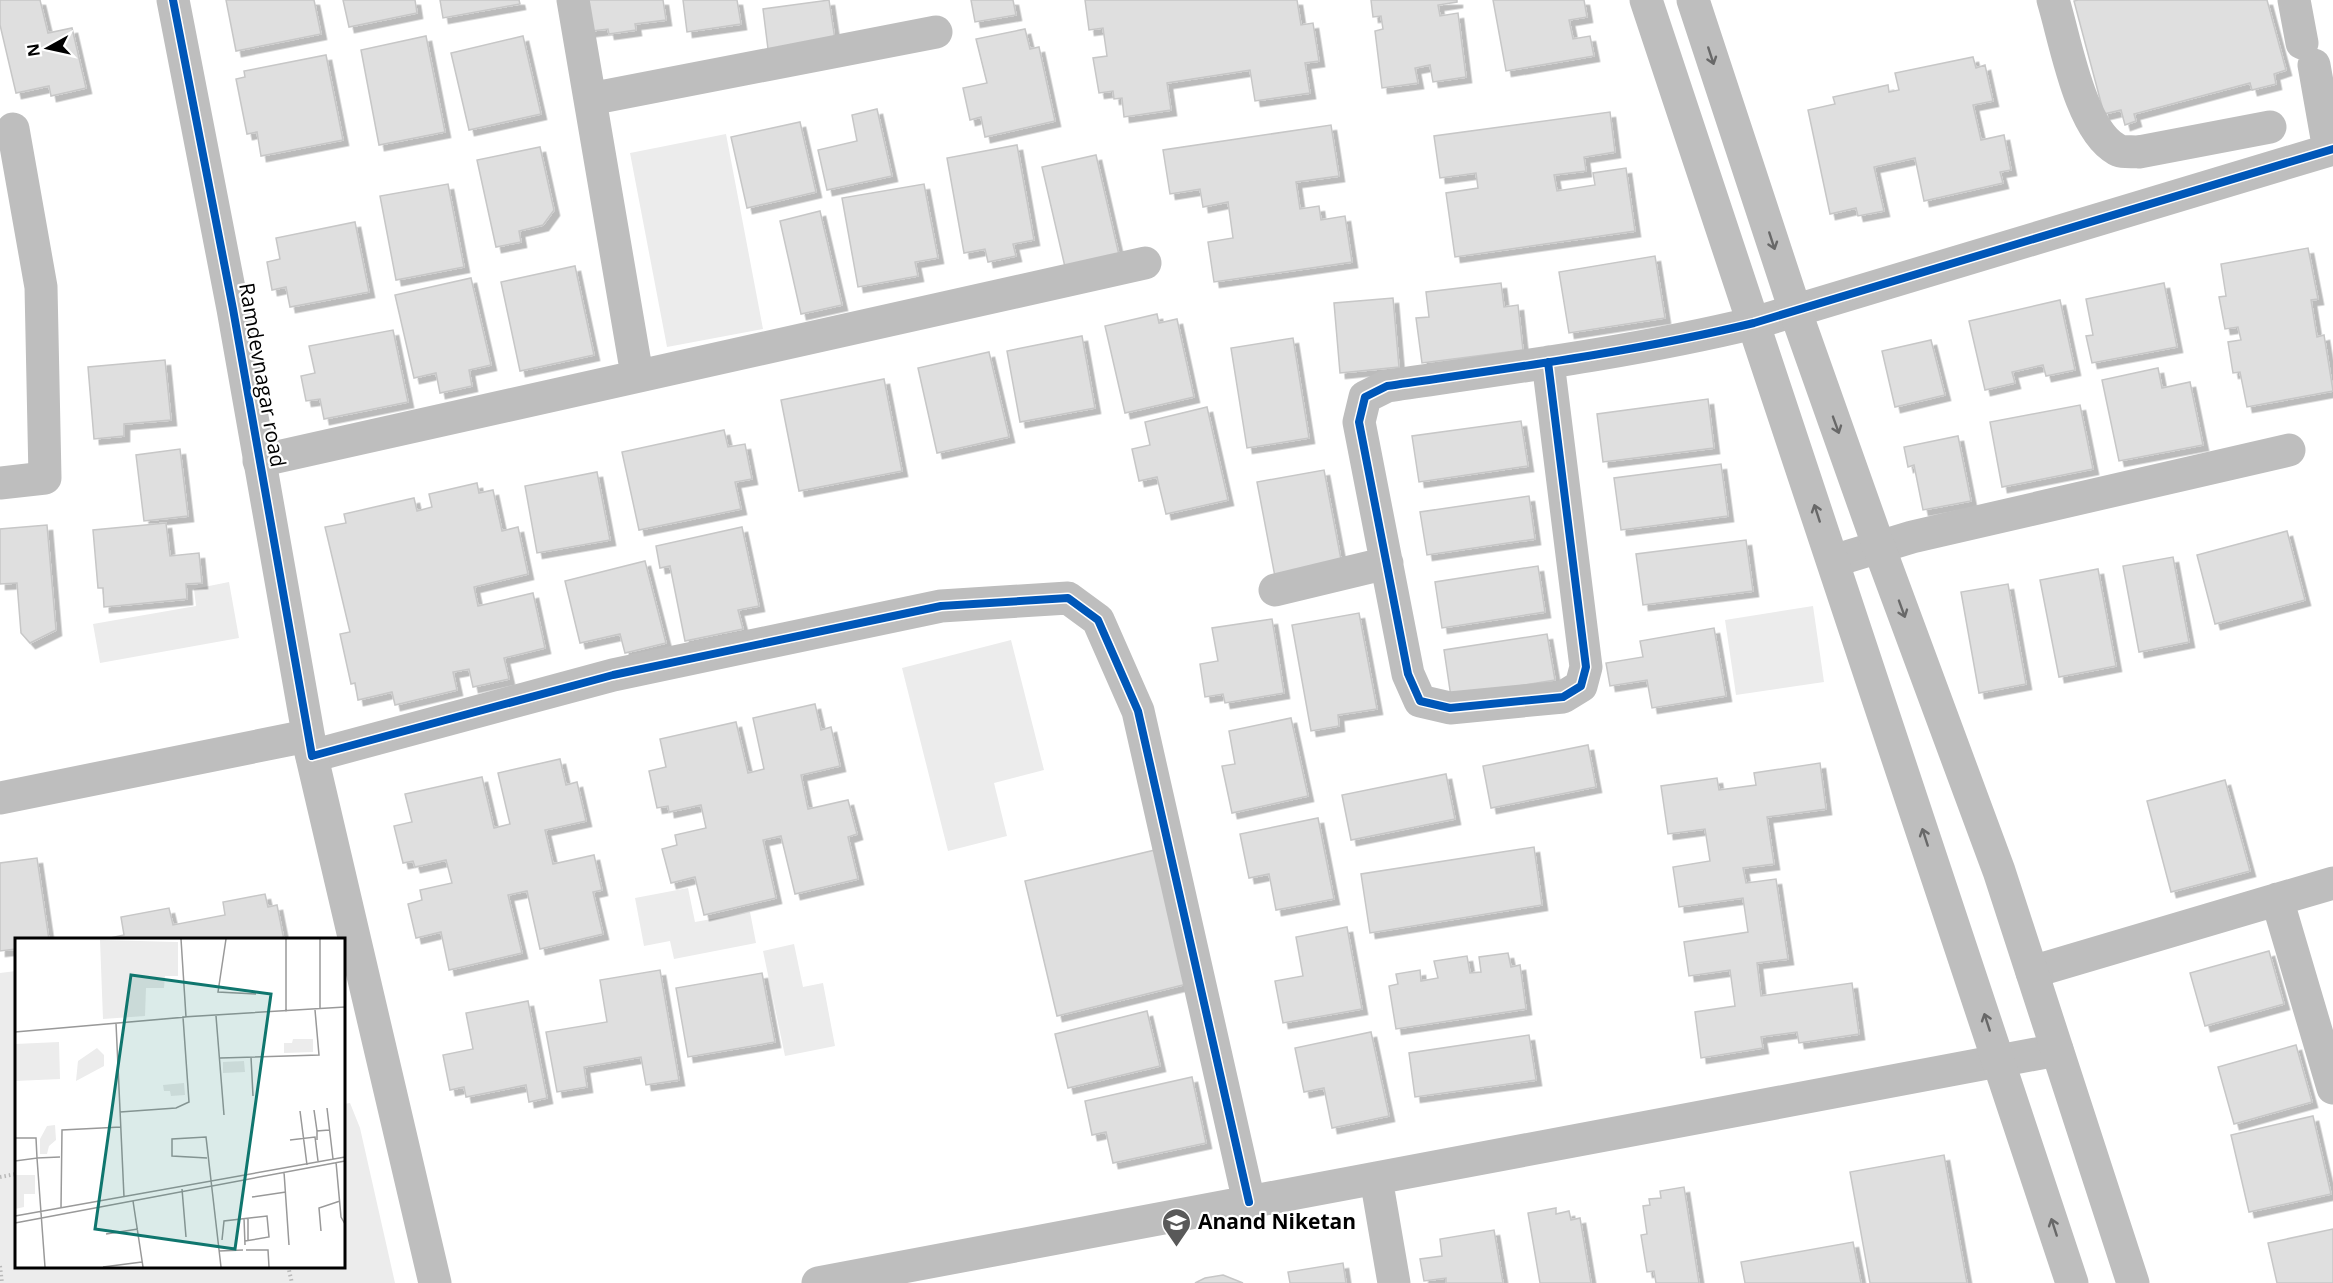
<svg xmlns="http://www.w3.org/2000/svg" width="2333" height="1283" viewBox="0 0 2333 1283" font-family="'Open Sans',sans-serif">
	<defs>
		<filter id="shadow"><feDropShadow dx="5.5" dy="5.5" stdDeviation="0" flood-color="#0004"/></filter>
	</defs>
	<rect width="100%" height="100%" fill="#fff"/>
	<!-- green -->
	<path fill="#ececec" d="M 726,134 L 763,329 L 667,347 L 630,153 Z
		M 229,582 L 239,638 L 100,663 L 93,624 L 196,606 L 194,589 Z
		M 1813,606 L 1824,682 L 1736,695 L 1725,620 Z
		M 1011,640 L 1044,770 L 994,783 L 1007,836 L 948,851 L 902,668 Z
		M 688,888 L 695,922 L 750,912 L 756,943 L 674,959 L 670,941 L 644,946 L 635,898 Z
		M 794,944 L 803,987 L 823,983 L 835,1046 L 785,1056 L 763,951 Z
		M 16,971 L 16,1266 L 344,1266 L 344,1104 L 350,1103 L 360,1128 L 395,1283 L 0,1283 L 0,973 Z"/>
	<!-- building -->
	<path fill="#dfdfdf" stroke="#c7c7c7" stroke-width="1.5" filter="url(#shadow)" d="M 0,0 L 40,0 L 48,33 L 72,28 L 86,88 L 51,96 L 49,86 L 16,93 L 0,25 Z
		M 226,0 L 314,0 L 321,34 L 236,51 Z
		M 343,0 L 415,0 L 417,13 L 349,27 Z
		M 440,0 L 519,0 L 520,4 L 443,18 Z
		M 578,0 L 663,0 L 666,20 L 635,24 L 636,30 L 609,34 L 608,29 L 583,32 Z
		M 683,0 L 737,0 L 741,24 L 687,32 Z
		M 829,0 L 835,40 L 768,49 L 763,9 Z
		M 971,0 L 1013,0 L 1016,15 L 975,22 Z
		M 1085,0 L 1297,0 L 1301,25 L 1313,23 L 1319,61 L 1305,63 L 1310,93 L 1255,101 L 1250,70 L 1167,83 L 1171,110 L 1124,117 L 1122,98 L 1114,99 L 1113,91 L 1099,93 L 1093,58 L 1107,56 L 1103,28 L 1089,30 Z
		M 1371,0 L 1457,0 L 1457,2 L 1438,5 L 1440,16 L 1458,13 L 1466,77 L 1433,82 L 1430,65 L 1415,68 L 1418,83 L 1382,88 L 1375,31 L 1383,29 L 1381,16 L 1373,17 Z
		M 1493,0 L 1584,0 L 1587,17 L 1569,20 L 1573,39 L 1590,36 L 1594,56 L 1506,71 Z
		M 2078,0 L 2267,0 L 2286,70 L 2274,74 L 2276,84 L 2252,90 L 2250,83 L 2134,114 L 2136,121 L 2125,125 L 2121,110 L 2104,114 L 2074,1 Z
		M 1025,29 L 1030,49 L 1039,47 L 1055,121 L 985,137 L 981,117 L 970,120 L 963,88 L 987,83 L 976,39 Z
		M 426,36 L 445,132 L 379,145 L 361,50 Z
		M 523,36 L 541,114 L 469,130 L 451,53 Z
		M 326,55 L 343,140 L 261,156 L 257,132 L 247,134 L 236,79 L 245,77 L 244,71 Z
		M 1973,57 L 1976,68 L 1985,65 L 1993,101 L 1973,105 L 1981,140 L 2004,135 L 2011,170 L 2000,172 L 2003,183 L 1924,201 L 1915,158 L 1874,167 L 1884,211 L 1858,216 L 1856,208 L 1830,214 L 1808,110 L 1835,104 L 1833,97 L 1888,85 L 1889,92 L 1899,90 L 1895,73 Z
		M 877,109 L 892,176 L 827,190 L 818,150 L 857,141 L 852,115 Z
		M 1610,112 L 1615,152 L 1584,157 L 1586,171 L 1554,175 L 1557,191 L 1595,185 L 1593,173 L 1626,168 L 1635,231 L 1455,257 L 1446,193 L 1478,188 L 1476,173 L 1440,178 L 1434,136 Z
		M 800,122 L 816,192 L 747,208 L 731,137 Z
		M 1331,125 L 1339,176 L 1296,182 L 1300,209 L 1319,206 L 1321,220 L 1345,216 L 1352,262 L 1214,282 L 1208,242 L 1233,238 L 1228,202 L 1203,207 L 1200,189 L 1170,194 L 1163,150 Z
		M 1017,145 L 1034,240 L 1013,244 L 1016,256 L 988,262 L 985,249 L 964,253 L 947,158 Z
		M 540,147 L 554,210 L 543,225 L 519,231 L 521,242 L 496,247 L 477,160 Z
		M 1096,155 L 1119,255 L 1065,267 L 1042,167 Z
		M 448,184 L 464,267 L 396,280 L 380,196 Z
		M 924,184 L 938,258 L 915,262 L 918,276 L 858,287 L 842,198 Z
		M 820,211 L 842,305 L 801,314 L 780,221 Z
		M 355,222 L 369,292 L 290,307 L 286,287 L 272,290 L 267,262 L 280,259 L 276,238 Z
		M 2308,248 L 2318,299 L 2311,300 L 2317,337 L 2324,335 L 2333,391 L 2247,407 L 2240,372 L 2233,373 L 2228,342 L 2241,340 L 2238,327 L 2225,329 L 2219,297 L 2226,296 L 2221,264 Z
		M 1655,256 L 1665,318 L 1569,333 L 1559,272 Z
		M 575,266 L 594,355 L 520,371 L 501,282 Z
		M 471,278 L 491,365 L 469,370 L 472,386 L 440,393 L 436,373 L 414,378 L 395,295 Z
		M 1501,283 L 1504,307 L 1518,305 L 1523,350 L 1422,363 L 1416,318 L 1429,317 L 1426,292 Z
		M 2164,283 L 2177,347 L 2092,363 L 2086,336 L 2093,335 L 2086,299 Z
		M 1393,298 L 1399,367 L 1340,373 L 1334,303 Z
		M 2060,300 L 2075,370 L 2046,376 L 2043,365 L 2012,372 L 2015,383 L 1985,390 L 1969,321 Z
		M 1157,314 L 1159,323 L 1177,319 L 1194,397 L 1125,413 L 1105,326 Z
		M 393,330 L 408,402 L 324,419 L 320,399 L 306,401 L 301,376 L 315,373 L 309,346 Z
		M 1082,336 L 1095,408 L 1020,422 L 1007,351 Z
		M 1293,338 L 1309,438 L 1247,448 L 1231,348 Z
		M 1931,340 L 1945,395 L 1895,407 L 1882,351 Z
		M 989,352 L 1009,437 L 937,453 L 918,368 Z
		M 165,360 L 171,420 L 124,424 L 124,436 L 94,439 L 88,367 Z
		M 2158,368 L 2162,388 L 2190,382 L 2203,445 L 2119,461 L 2102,380 Z
		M 884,379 L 902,471 L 799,491 L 781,400 Z
		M 1708,399 L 1714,448 L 1603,462 L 1597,414 Z
		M 2080,405 L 2093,469 L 2002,487 L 1990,422 Z
		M 1207,407 L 1228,500 L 1166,514 L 1157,477 L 1139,481 L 1132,449 L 1150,445 L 1145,422 Z
		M 1521,421 L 1528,466 L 1419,482 L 1412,436 Z
		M 724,430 L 728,447 L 745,444 L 752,479 L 735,482 L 741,509 L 639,530 L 622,452 Z
		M 1958,436 L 1971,501 L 1923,510 L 1914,465 L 1908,467 L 1904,447 Z
		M 180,449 L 188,516 L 144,521 L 136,455 Z
		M 1721,464 L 1728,516 L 1621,530 L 1614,478 Z
		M 1324,470 L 1343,570 L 1276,582 L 1257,482 Z
		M 597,472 L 610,540 L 537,553 L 525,486 Z
		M 477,483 L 479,493 L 493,490 L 502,531 L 518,527 L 528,574 L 474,587 L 478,606 L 533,593 L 545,648 L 504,658 L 509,679 L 473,687 L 469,669 L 453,672 L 457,690 L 395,705 L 392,692 L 358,700 L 355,683 L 351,684 L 340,634 L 350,632 L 325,527 L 346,523 L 344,514 L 414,498 L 417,511 L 432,507 L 429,494 Z
		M 1529,496 L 1535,539 L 1427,555 L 1420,512 Z
		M 166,523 L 170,556 L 199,553 L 202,583 L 186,584 L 187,599 L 104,607 L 103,588 L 98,588 L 93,530 Z
		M 47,525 L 56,630 L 30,643 L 21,633 L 17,583 L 0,584 L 0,529 Z
		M 742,527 L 759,606 L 738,610 L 743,629 L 685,641 L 670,566 L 660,568 L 656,546 Z
		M 2287,531 L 2305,600 L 2215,624 L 2197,555 Z
		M 1746,540 L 1753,591 L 1643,605 L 1636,554 Z
		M 2173,557 L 2189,642 L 2139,652 L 2123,566 Z
		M 645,561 L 666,643 L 625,653 L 620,634 L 580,643 L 565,581 Z
		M 1538,566 L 1545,612 L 1442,628 L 1435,582 Z
		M 2098,569 L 2116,666 L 2059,677 L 2040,580 Z
		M 2008,584 L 2026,684 L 1979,693 L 1961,592 Z
		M 1359,613 L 1377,709 L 1338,715 L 1339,726 L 1311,731 L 1292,625 Z
		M 1272,619 L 1284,693 L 1225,703 L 1223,694 L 1205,697 L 1200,664 L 1218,661 L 1212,628 Z
		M 1714,628 L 1726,696 L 1652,708 L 1647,680 L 1610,686 L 1606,663 L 1643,657 L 1640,641 Z
		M 1547,634 L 1555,680 L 1451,697 L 1444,650 Z
		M 815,704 L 821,730 L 831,727 L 840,766 L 801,775 L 808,809 L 848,800 L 857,834 L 848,837 L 858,879 L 795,894 L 781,836 L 763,840 L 776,898 L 704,915 L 695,877 L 671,883 L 662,849 L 677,845 L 675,835 L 706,828 L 701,805 L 669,812 L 668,806 L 657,808 L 649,771 L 666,767 L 660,739 L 736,722 L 748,773 L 764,769 L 753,718 Z
		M 1291,718 L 1308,796 L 1232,813 L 1222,766 L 1235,764 L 1229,731 Z
		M 1588,745 L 1596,787 L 1491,808 L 1483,766 Z
		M 560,759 L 566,785 L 577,782 L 586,821 L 545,830 L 553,864 L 594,855 L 602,890 L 593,892 L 603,934 L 540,949 L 527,891 L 508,895 L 522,953 L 449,970 L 441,932 L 416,938 L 408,904 L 422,900 L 420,890 L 452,883 L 446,860 L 415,867 L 413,861 L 403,863 L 394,826 L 412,822 L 405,794 L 482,777 L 494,828 L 510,824 L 498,773 Z
		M 1820,763 L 1826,809 L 1767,817 L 1774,864 L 1743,868 L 1746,883 L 1776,879 L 1788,959 L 1757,963 L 1761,996 L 1852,983 L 1859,1034 L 1799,1043 L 1797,1032 L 1761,1037 L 1763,1048 L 1701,1058 L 1695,1012 L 1735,1006 L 1730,970 L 1689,976 L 1684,942 L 1748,932 L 1743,898 L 1679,907 L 1673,867 L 1710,861 L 1705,829 L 1668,834 L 1661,786 L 1717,778 L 1719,790 L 1756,785 L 1754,773 Z
		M 1446,774 L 1455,819 L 1351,840 L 1342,795 Z
		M 2225,780 L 2250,871 L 2171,892 L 2147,801 Z
		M 1318,818 L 1334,899 L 1276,910 L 1269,874 L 1249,878 L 1240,834 Z
		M 1534,847 L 1542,905 L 1370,933 L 1361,874 Z
		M 1155,850 L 1187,984 L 1057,1016 L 1025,881 Z
		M 37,858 L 49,940 L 16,940 L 16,949 L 0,951 L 0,863 Z
		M 265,894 L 268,907 L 277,905 L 284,940 L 101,940 L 124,935 L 121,917 L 169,908 L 173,925 L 225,915 L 223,902 Z
		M 1347,927 L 1362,1009 L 1283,1023 L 1275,981 L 1303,976 L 1296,937 Z
		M 2269,951 L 2284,1004 L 2205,1026 L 2190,973 Z
		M 1508,953 L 1511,967 L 1520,965 L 1526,1009 L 1396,1029 L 1389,986 L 1398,984 L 1396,974 L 1420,970 L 1421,981 L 1438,978 L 1434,961 L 1467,956 L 1470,973 L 1481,972 L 1479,957 Z
		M 660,970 L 679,1080 L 646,1085 L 641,1057 L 584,1067 L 587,1087 L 557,1092 L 546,1032 L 607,1022 L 600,980 Z
		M 762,973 L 775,1042 L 688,1057 L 676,988 Z
		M 528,1001 L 547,1098 L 529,1102 L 526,1085 L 466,1097 L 464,1087 L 450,1090 L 443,1055 L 473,1049 L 466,1013 Z
		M 1147,1011 L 1160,1066 L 1068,1088 L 1055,1034 Z
		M 1371,1032 L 1389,1116 L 1332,1128 L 1324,1088 L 1304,1092 L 1295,1048 Z
		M 1529,1035 L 1536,1080 L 1415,1097 L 1409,1053 Z
		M 2296,1045 L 2312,1102 L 2234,1124 L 2218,1067 Z
		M 1192,1077 L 1206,1143 L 1113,1163 L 1106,1132 L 1092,1135 L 1085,1101 Z
		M 2313,1116 L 2331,1194 L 2249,1212 L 2231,1135 Z
		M 1944,1155 L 1967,1283 L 1870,1283 L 1850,1172 Z
		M 1684,1187 L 1699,1283 L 1656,1283 L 1654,1271 L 1647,1272 L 1641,1235 L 1647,1234 L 1643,1206 L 1650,1205 L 1649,1199 L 1661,1198 L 1660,1191 Z
		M 1556,1208 L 1556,1214 L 1569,1211 L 1571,1220 L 1580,1218 L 1591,1283 L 1540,1283 L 1528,1213 Z
		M 2333,1229 L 2333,1283 L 2277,1283 L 2268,1243 Z
		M 1494,1230 L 1503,1283 L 1446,1283 L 1446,1278 L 1424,1281 L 1420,1259 L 1442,1256 L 1440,1239 Z
		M 1853,1242 L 1861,1283 L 1745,1283 L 1741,1262 Z
		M 1343,1263 L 1346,1283 L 1290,1283 L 1288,1272 Z
		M 1223,1275 L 1243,1283 L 1195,1283 L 1205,1278 Z"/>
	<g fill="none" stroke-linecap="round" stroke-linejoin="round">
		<!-- path -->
		<path stroke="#b9b9b9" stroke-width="4" stroke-dasharray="1.5 3" stroke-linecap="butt" d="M 0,1177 L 16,1174
			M 0,1266 L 2,1283
			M 288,1266 L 292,1283"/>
		<!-- minor -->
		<path stroke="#bebebe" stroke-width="33" d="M 573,0 L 637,375
			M 2053,0 C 2065,39 2080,129 2116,149 C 2121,153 2132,151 2139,152 L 2270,127
			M 2294,0 L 2302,43
			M 2314,65 L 2329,150
			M 590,99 L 936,32
			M 1548,362 L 1586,667 L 1581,686 L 1563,697 L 1450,708 L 1420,701 L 1408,674 L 1359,422 L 1365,397 L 1387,386 C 1510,368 1634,352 1754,323 L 2333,149
			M 259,461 L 1145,263
			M 0,483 L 45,478 L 41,287 L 13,129
			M 1833,561 L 1912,537 L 2289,450
			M 1275,590 L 1387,563
			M 312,756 L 613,675 L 941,606 L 1068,598 L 1098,620 L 1138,711 L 1249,1202
			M 2277,899 L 2333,1088
			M 2032,972 L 2333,883
			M 1376,1178 L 1394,1283
			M 818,1283 L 2057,1050"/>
		<!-- tertiary -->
		<path stroke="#bebebe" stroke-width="33" d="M 173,0 L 233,309 L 312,756
			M 1646,0 L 2072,1283
			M 1693,0 L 1795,310 L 1879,547 L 1999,871 L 2133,1283
			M 0,798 L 307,736 L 435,1283"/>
		<defs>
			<path id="cycleway" d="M 173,0 L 233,309 L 312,756 L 613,675 L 941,606 L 1068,598 L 1098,620 L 1138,711 L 1249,1202
				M 1548,362 L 1586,667 L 1581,686 L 1563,697 L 1450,708 L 1420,701 L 1408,674 L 1359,422 L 1365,397 L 1387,386 C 1510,368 1634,352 1754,323 L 2333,149"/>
		</defs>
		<!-- cycleway casing -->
		<use href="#cycleway" stroke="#fff" stroke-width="11"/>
		<!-- cycleway -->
		<use href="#cycleway" stroke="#0057b8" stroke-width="8"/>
	</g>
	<!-- one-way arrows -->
	<defs><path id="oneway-shaft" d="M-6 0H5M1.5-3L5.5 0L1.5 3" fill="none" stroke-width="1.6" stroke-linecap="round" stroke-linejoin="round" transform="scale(1.5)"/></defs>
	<g stroke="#686868">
		<use href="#oneway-shaft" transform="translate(1711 56) rotate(72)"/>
		<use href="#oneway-shaft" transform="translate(1772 241) rotate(72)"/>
		<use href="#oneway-shaft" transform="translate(1836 425) rotate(70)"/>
		<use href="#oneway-shaft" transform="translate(1817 513) rotate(-108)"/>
		<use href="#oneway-shaft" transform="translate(1902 609) rotate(70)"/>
		<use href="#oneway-shaft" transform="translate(1925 837) rotate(-108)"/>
		<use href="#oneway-shaft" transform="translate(1987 1022) rotate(-108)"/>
		<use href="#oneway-shaft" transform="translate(2054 1227) rotate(-108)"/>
	</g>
	<!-- icons -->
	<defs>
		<symbol id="school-pin" viewBox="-11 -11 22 30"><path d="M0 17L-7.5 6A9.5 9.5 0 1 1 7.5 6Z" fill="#595959" stroke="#fff"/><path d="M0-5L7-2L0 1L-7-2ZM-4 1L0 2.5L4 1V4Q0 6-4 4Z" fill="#fff"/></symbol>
	</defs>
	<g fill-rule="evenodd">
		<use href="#school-pin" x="1160" y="1206" width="33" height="45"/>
	</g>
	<g text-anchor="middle" stroke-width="4.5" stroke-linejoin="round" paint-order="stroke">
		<!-- street labels -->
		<g font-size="21" fill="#000" stroke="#fff">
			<text transform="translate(262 375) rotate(80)" y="7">Ramdevnagar road</text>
		</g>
		<!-- poi labels -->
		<g font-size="21" font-weight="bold" fill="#000" stroke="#fff" text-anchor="start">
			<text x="1198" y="1229">Anand Niketan</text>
		</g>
	</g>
	<!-- overview -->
	<g transform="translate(15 938)">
		<rect width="330" height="330" fill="#fff"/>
		<path d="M 85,2 L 163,4 L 163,38 L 150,38 L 149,50 L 131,50 L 130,78 L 88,81 ZM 278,101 L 298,101 L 298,114 L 269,115 L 269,105 L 277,105 ZM 44,104 L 45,141 L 0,143 L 0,106 ZM 82,110 L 89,117 L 89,128 L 61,143 L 63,123 ZM 229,123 L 230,134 L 208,135 L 208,124 ZM 169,145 L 170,157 L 156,158 L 155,153 L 149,153 L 148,147 ZM 40,187 L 41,202 L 34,208 L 32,216 L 25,216 L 25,201 L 32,188 ZM 0,237 L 20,237 L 20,256 L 9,256 L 9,269 L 0,271 Z" fill="#ececec"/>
		<path fill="none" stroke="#999" stroke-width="1.5" d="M 211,1 L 203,54 L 241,56M 271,1 L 271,74M 305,72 L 305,1M 201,78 L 209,177M 101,85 L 109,259M 0,94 L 171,79 L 166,1M 236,119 L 238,158M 205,120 L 304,117 L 300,72M 312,170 L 318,221M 299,172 L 302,193M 285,173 L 292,227M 105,174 L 161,170 L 174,164 L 168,79 L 330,69M 0,200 L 21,200 L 22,220 L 45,219M 275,202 L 300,199 L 303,223M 302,202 L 302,193 L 314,192M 192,220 L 157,218 L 157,201 L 191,199 L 206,329M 0,223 L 22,220 L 30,329M 321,224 L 326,279 L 330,286M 269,234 L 274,307M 167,251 L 171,299M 237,259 L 271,254M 118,263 L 128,329M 46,270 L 47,192 L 106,189M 0,278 L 330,219M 229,280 L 230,307M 233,280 L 233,302M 0,285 L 330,223M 306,293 L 304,270 L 325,263M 91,296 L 123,291M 207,302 L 209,283 L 252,278 L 254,299 L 230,303M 231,312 L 253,312 L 254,329M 204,313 L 228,312M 88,329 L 127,324"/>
		<path fill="#0f766e" fill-opacity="0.15" stroke="#0f766e" stroke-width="3" d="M 116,37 L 256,56 L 220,311 L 80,291 Z"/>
		<rect width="330" height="330" fill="none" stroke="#000" stroke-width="3"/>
	</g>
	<!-- north arrow -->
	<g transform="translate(48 48) rotate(262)" stroke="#ffffff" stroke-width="4.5" paint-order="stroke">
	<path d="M0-4.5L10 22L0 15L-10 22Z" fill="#000000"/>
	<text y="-9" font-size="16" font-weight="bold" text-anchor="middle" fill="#000000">N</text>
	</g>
</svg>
